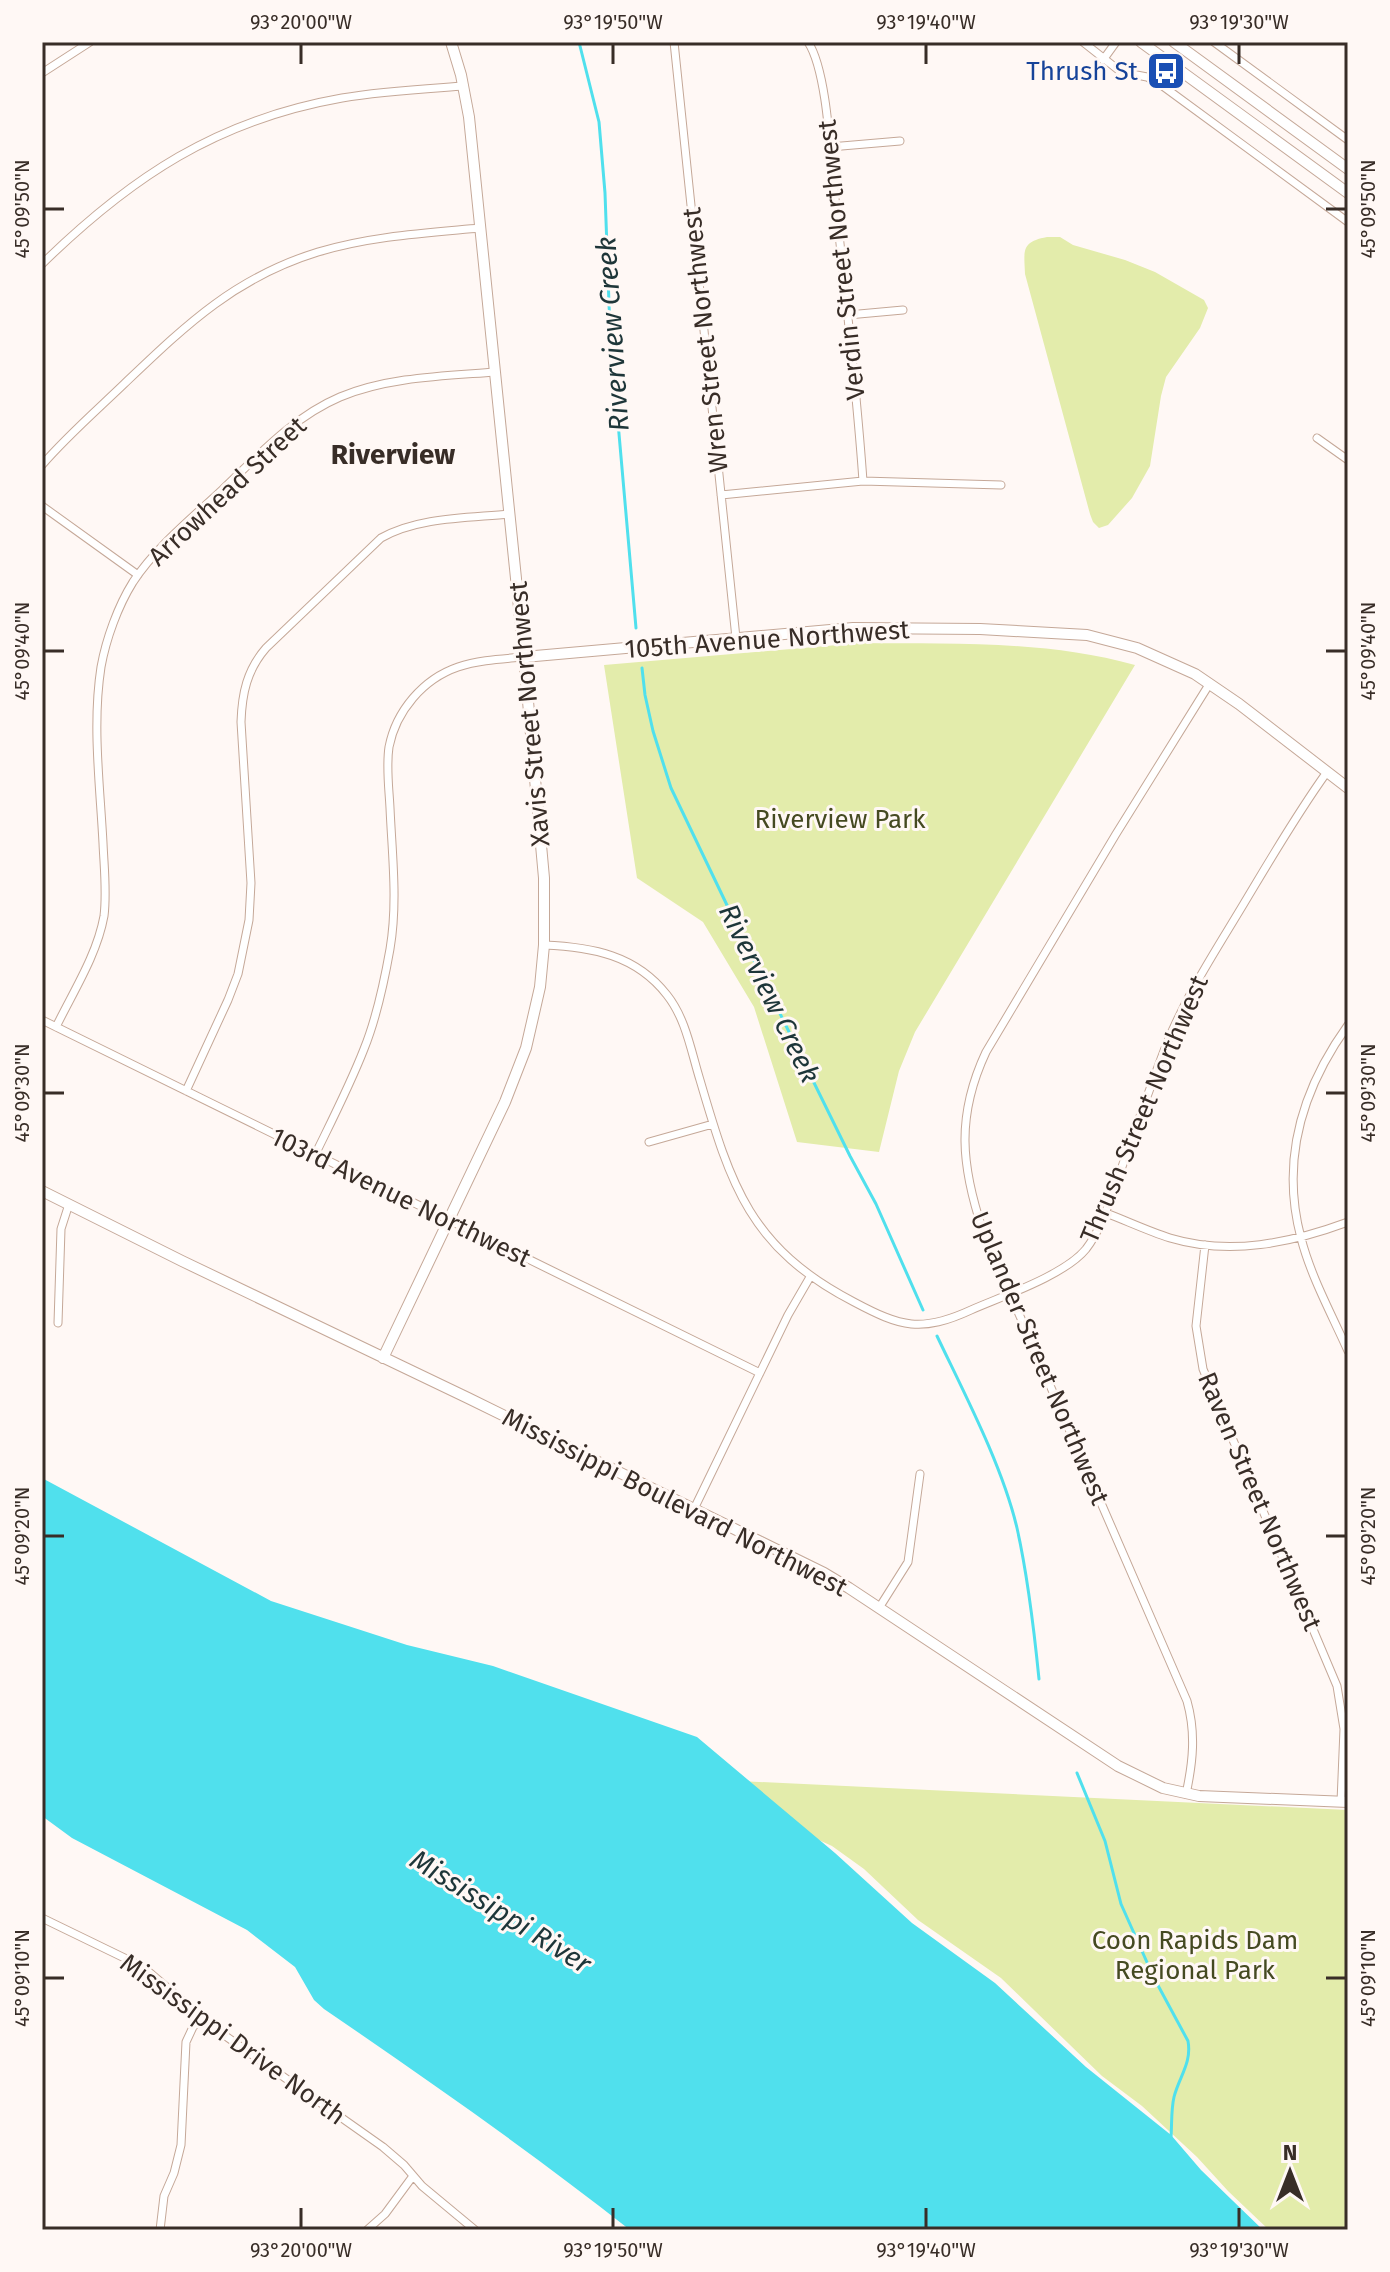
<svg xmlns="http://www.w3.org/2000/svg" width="1390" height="2272" viewBox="0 0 1390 2272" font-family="'Fira Sans',sans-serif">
	<rect width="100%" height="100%" fill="#fff8f5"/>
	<!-- green -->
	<path fill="#e3ecab" d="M 1047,237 L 1060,237 L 1073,245 L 1125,260 L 1155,272 L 1204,300 L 1208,308 L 1200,328 L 1166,377 L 1161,396 L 1150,466 L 1132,498 L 1108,525 L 1099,528 L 1093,522 L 1090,514 L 1025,274 C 1024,250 1021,242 1047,237 Z
		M 861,643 C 952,644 1046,640 1135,665 L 915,1032 L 899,1071 L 879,1152 L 797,1142 L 754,1007 L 703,922 L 637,878 L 604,665 Z
		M 719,1780 L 1348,1810 L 1348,2230 L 1269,2230 L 1228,2191 L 1197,2157 L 1142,2106 L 1102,2076 L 1001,1978 L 918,1920 L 864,1869 L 832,1846 L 764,1815 Z"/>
	<!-- water -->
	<path fill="#50e0ed" d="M 42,1478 L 271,1601 L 407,1645 L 493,1666 L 697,1737 L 835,1853 L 912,1923 L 995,1983 L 1086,2067 L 1171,2135 L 1201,2170 L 1263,2230 L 630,2230 C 531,2152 428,2080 324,2009 L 314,2000 L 295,1967 L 247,1930 L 72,1838 L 42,1816 Z"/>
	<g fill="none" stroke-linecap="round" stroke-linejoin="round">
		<!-- stream -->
		<path stroke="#50e0ed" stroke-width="3" d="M 579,42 L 599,122 L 605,193 L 610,331 L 636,628
			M 642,668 L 645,695 L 653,731 L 671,788 L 736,924 L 850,1156 L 876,1204 L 923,1310
			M 937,1336 C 965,1395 1002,1465 1017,1528 C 1028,1577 1034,1629 1039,1679
			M 1077,1773 L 1105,1841 L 1121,1904 L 1154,1978 L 1188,2041 C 1192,2063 1179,2077 1174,2097 C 1171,2110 1172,2123 1171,2137"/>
		<defs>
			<path id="street" d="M 674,42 L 736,638
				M 808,42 C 826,69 830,146 833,180 C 844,281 856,381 863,481
				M 1083,42 L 1121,72 L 1147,77 L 1160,84 L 1348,222
				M 1214,42 L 1348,140
				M 1103,60 L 1116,42
				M 42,73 L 90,42
				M 830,147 L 900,141
				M 42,264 C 131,177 217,120 342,98 C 382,91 423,89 464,86
				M 848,315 L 903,310
				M 1317,438 L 1348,460
				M 42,465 C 67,436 97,410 124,384 C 186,325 234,278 318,252 C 371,236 426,233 480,228
				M 721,495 L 863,481 L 1001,485
				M 42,506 L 138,575
				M 544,945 C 592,947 636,955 667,995 C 686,1019 691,1051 700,1080 C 731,1186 750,1248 854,1302 C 901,1327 921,1333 971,1310 C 1003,1296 1065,1275 1086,1249 C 1102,1228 1109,1202 1118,1178 C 1134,1133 1150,1087 1167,1043 C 1187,994 1216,950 1243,905 C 1270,860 1296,815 1327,772
				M 42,1020 L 760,1373
				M 1348,1025 C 1302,1089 1280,1159 1301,1238 C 1311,1277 1332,1315 1348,1351
				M 56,1027 C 73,992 97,955 104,916 C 107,892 104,867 103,843 C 100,785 92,725 101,667 C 106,639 118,606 133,582 C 156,547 191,519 222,490 C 258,456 293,417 340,397 C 388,377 444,376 495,372
				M 186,1091 L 228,1000 L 238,974 L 249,920 L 251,883 L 241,722 C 242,693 247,670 266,648 L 381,538 C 418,517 468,518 509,514
				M 649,1142 L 713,1124
				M 315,1155 C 332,1120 350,1085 364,1049 C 377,1017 384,983 390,949 C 398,902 392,854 390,808 C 389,788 386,767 389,747 C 396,711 423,679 458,667 C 479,660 502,659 524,657
				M 1106,1213 C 1127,1221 1148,1231 1170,1238 C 1230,1256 1291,1243 1348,1222
				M 1205,1245 L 1196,1326 L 1203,1369 L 1337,1686 L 1344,1729 L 1341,1802
				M 58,1323 L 61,1229 L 69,1204
				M 694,1509 L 788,1315 L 810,1277
				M 879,1608 L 908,1562 L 920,1474
				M 1186,1794 C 1193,1762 1196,1733 1187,1701 L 983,1231 C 961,1166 956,1116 986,1052 L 1116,834 L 1210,683
				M 42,1918 L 143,1967 L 217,2030 L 383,2147 L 404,2165 L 422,2186 L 475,2230
				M 160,2230 L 164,2196 L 174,2173 L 181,2145 L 186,2042 L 193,2027 L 203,2018
				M 367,2230 L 385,2214 L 413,2176"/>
			<path id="secondary" d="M 1141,42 L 1348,193
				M 1174,42 L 1348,169
				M 524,657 L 853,628 L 980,629 L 1087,635 L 1137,648 L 1195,674 L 1239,704 L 1348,788
				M 42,1191 L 182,1261 L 468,1398 L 824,1573 L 849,1588 L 1118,1766 L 1163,1788 L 1199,1796 L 1348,1802
				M 383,1358 L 505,1102 L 526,1048 L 540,987 L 544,945 L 544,878 L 524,657 L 469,117 L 461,75 L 451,42"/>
		</defs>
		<!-- street casing -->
		<use href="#street" stroke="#c5a898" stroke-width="9"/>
		<!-- secondary casing -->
		<use href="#secondary" stroke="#c5a898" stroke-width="12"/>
		<!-- street -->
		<use href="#street" stroke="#fff" stroke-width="7"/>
		<!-- secondary -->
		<use href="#secondary" stroke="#fff" stroke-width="10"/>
	</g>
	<!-- ticks -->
	<path fill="none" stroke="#382d27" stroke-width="3" d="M 301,44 L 301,64M 613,44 L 613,64M 926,44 L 926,64M 1239,44 L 1239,64M 44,209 L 64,209M 1326,209 L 1346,209M 44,651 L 64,651M 1326,651 L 1346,651M 44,1093 L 64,1093M 1326,1093 L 1346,1093M 44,1536 L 64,1536M 1326,1536 L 1346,1536M 44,1978 L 64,1978M 1326,1978 L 1346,1978M 301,2208 L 301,2228M 613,2208 L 613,2228M 926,2208 L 926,2228M 1239,2208 L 1239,2228"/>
	<!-- icons -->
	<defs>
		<symbol id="bus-square" viewBox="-11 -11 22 22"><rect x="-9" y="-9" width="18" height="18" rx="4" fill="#1a4fb4" stroke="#fff8f5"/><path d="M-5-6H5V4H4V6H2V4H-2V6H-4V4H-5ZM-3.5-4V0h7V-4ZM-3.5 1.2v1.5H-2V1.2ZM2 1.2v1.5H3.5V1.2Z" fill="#fff"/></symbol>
	</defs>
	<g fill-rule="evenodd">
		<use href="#bus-square" x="1144" y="49" width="44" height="44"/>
	</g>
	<g text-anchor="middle" stroke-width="6" stroke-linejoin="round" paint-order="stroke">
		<!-- transit labels -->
		<g font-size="26" fill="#164399" stroke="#fff8f5" text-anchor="end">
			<text x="1138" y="80">Thrush St</text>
		</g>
		<!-- street labels -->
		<g font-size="26" fill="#382d27" stroke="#fff8f5">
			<text transform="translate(841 260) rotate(-96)" y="9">Verdin Street Northwest</text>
			<text transform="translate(705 340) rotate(-96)" y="9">Wren Street Northwest</text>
			<text transform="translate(227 491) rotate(-43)" y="9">Arrowhead Street</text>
			<text transform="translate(767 639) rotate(-4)" y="9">105th Avenue Northwest</text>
			<text transform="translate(529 714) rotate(-95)" y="9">Xavis Street Northwest</text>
			<text transform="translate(1144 1109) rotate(-67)" y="9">Thrush Street Northwest</text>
			<text transform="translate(401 1197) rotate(26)" y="9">103rd Avenue Northwest</text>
			<text transform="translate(1040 1358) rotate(67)" y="9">Uplander Street Northwest</text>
			<text transform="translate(1260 1501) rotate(67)" y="9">Raven Street Northwest</text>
			<text transform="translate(675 1502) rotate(27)" y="9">Mississippi Boulevard Northwest</text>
			<text transform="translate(233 2039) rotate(36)" y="9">Mississippi Drive North</text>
		</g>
		<!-- park labels -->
		<g font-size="26" fill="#454a21" stroke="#fff8f5">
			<text x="840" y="828">Riverview Park</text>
			<text x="1195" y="1949">Coon Rapids Dam<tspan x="1195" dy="30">Regional Park</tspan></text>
		</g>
		<!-- water labels -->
		<g font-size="28" font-style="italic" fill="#1e3639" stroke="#fff8f5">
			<text transform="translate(612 334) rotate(-94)" y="10">Riverview Creek</text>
			<text transform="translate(770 993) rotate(64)" y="10">Riverview Creek</text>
			<text transform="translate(501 1911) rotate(32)" y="10">Mississippi River</text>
		</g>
		<!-- neighbourhood labels -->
		<g font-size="28" font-weight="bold" fill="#382d27" stroke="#fff8f5">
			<text x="393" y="464">Riverview</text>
		</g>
	</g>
	<!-- border -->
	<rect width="1390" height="2272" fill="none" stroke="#fff8f5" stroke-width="88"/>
	<!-- north arrow -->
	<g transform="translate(1290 2172)" stroke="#fff8f5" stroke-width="6" paint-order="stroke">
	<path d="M0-6L14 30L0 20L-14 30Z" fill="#382d27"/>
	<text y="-12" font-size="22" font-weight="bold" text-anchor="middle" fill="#382d27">N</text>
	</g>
	<rect x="44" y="44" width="1302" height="2184" fill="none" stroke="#382d27" stroke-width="3"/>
	<g font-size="20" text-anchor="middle" fill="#382d27">
		<text x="301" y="29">93°20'00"W</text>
		<text x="613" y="29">93°19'50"W</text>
		<text x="926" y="29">93°19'40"W</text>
		<text x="1239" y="29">93°19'30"W</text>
		<text transform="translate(22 209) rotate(-90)" y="7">45°09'50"N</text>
		<text transform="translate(1368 209) rotate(-90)" y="7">45°09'50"N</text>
		<text transform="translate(22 651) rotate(-90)" y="7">45°09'40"N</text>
		<text transform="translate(1368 651) rotate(-90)" y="7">45°09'40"N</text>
		<text transform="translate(22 1093) rotate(-90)" y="7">45°09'30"N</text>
		<text transform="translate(1368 1093) rotate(-90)" y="7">45°09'30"N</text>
		<text transform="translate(22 1536) rotate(-90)" y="7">45°09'20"N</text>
		<text transform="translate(1368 1536) rotate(-90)" y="7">45°09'20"N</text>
		<text transform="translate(22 1978) rotate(-90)" y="7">45°09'10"N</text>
		<text transform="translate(1368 1978) rotate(-90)" y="7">45°09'10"N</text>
		<text x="301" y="2257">93°20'00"W</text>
		<text x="613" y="2257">93°19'50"W</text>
		<text x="926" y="2257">93°19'40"W</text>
		<text x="1239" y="2257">93°19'30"W</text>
	</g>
</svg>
